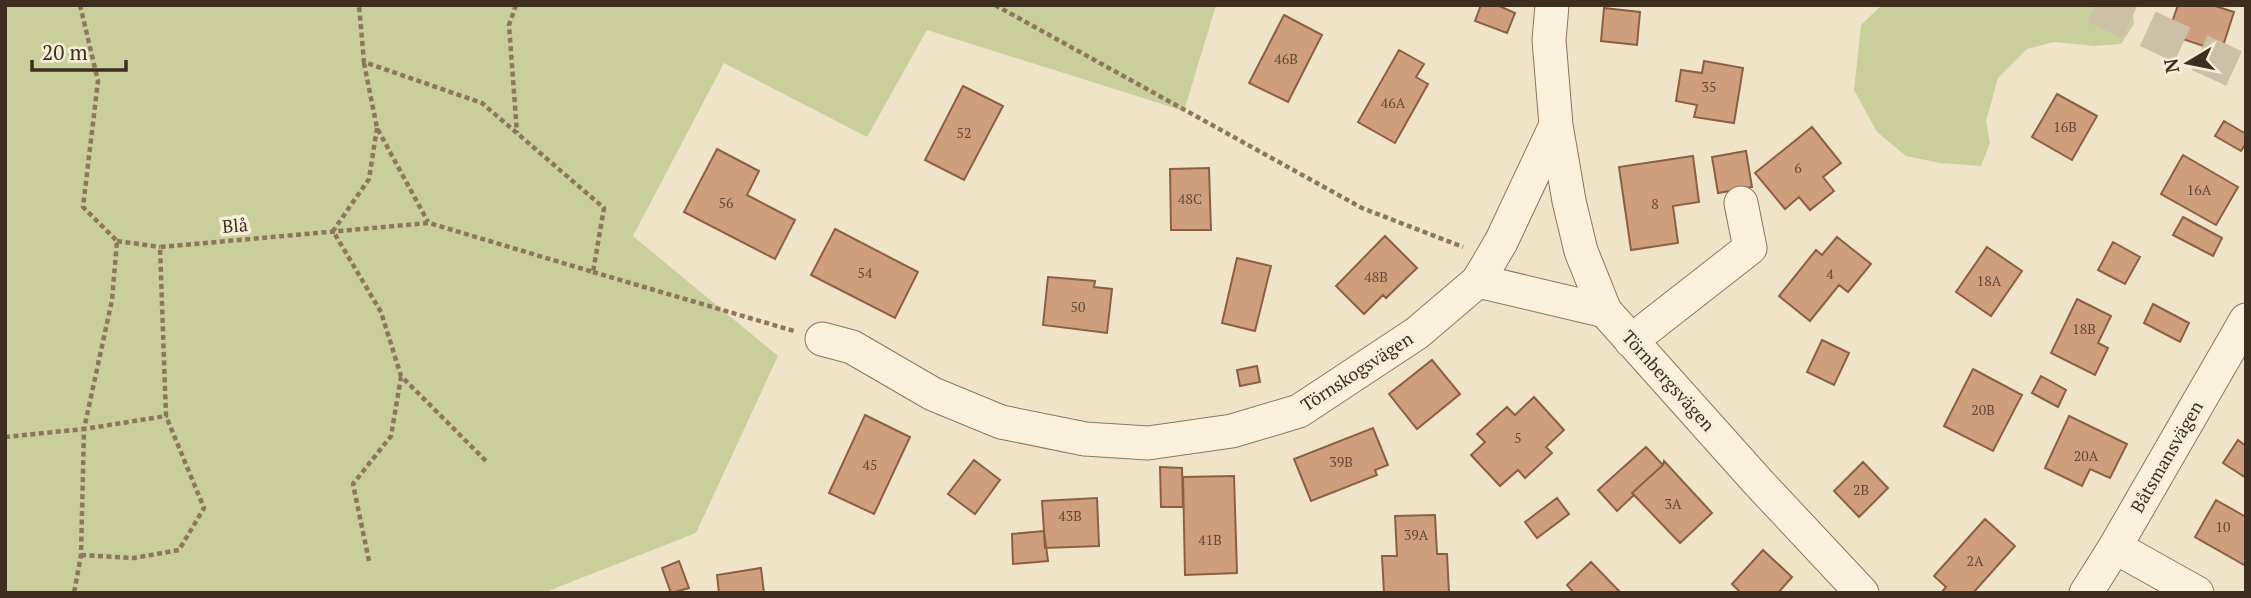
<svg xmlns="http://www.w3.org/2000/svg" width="2251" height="598" viewBox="0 0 2251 598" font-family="'PT Serif',serif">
	<rect width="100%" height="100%" fill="#f0e4c8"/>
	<!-- green -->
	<path fill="#c9cf9b" d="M 5,5 L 1216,5 L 1184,111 L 927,30 L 867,137 L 724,63 L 633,236 L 778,356 L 696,533 L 543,593 L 5,593 Z
		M 1882,5 L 2132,5 L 2134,24 L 2121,44 L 2094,46 L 2054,42 L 2027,49 L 1998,78 L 1986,121 L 1990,143 L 1981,166 L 1940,163 L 1906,156 L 1877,132 L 1854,90 L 1861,25 Z"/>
	<!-- building -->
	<path fill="#cf9f7d" stroke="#8d5f41" stroke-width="2" d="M 1481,5 L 1497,5 L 1515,13 L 1507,33 L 1475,21 Z
		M 2178,5 L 2212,5 L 2234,12 L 2221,52 L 2168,34 Z
		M 1604,8 L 1640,12 L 1637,45 L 1601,41 Z
		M 1284,15 L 1322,35 L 1288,102 L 1249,83 Z
		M 1399,50 L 1424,64 L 1416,77 L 1428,84 L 1395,143 L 1358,122 Z
		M 1704,61 L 1743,68 L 1734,123 L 1694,117 L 1697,105 L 1676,101 L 1681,70 L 1702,73 Z
		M 963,86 L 1003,106 L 964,180 L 925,160 Z
		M 2057,94 L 2097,116 L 2072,160 L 2032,137 Z
		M 2224,121 L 2246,134 L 2246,143 L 2241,151 L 2215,136 Z
		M 1812,127 L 1841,163 L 1823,177 L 1834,191 L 1810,210 L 1799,197 L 1785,209 L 1755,173 Z
		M 717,149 L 759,171 L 747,195 L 795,220 L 775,259 L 684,212 Z
		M 1746,151 L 1752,187 L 1718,193 L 1712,157 Z
		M 2183,155 L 2238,187 L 2216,225 L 2161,194 Z
		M 1693,156 L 1699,202 L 1673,206 L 1678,243 L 1631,250 L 1619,167 Z
		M 1209,168 L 1211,230 L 1171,230 L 1170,169 Z
		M 2183,217 L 2222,238 L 2213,256 L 2173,235 Z
		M 835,229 L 918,272 L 895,318 L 811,275 Z
		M 1385,236 L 1417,268 L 1386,298 L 1383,295 L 1364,314 L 1336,286 Z
		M 1837,237 L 1871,264 L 1848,292 L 1839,285 L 1810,321 L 1779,296 L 1816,250 L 1822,255 Z
		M 2113,242 L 2140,257 L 2125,284 L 2098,270 Z
		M 1987,247 L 2022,271 L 1991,316 L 1956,292 Z
		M 1237,258 L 1271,266 L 1255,331 L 1222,323 Z
		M 1048,277 L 1095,281 L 1094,287 L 1112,289 L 1107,333 L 1043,325 Z
		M 2077,299 L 2111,316 L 2098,343 L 2108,348 L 2095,375 L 2051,353 Z
		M 2153,304 L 2189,323 L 2180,342 L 2144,323 Z
		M 1822,340 L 1849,353 L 1834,385 L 1807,372 Z
		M 1432,360 L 1460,394 L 1417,429 L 1389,394 Z
		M 1257,366 L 1260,382 L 1240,386 L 1237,370 Z
		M 1973,369 L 2022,395 L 1993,451 L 1944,426 Z
		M 2041,376 L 2066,390 L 2058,407 L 2032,393 Z
		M 1534,397 L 1564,430 L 1546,447 L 1552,453 L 1525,478 L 1518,470 L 1500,486 L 1471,455 L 1485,442 L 1477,434 L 1507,407 L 1515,415 Z
		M 865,415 L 910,437 L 874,514 L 829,493 Z
		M 2069,416 L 2127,444 L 2110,478 L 2090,469 L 2082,486 L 2045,468 Z
		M 1373,428 L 1388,465 L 1375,470 L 1377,475 L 1311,501 L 1294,459 Z
		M 2238,440 L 2246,446 L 2246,478 L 2223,463 Z
		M 1646,447 L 1663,465 L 1632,493 L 1634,495 L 1617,511 L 1598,490 Z
		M 974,460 L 1000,480 L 975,514 L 948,494 Z
		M 1664,461 L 1712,513 L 1680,543 L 1632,493 L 1663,465 Z
		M 1863,462 L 1888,488 L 1859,517 L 1834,491 Z
		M 1160,467 L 1182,468 L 1183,507 L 1161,507 Z
		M 1234,476 L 1237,573 L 1185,575 L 1183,477 Z
		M 1097,498 L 1099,546 L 1045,548 L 1042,501 Z
		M 1557,498 L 1569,514 L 1537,538 L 1525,522 Z
		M 2216,500 L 2246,517 L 2246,566 L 2195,537 Z
		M 1435,515 L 1437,554 L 1447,554 L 1449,593 L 1384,593 L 1382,556 L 1397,556 L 1395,516 Z
		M 1985,519 L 2015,546 L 1973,593 L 1941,593 L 1946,587 L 1934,576 Z
		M 1044,531 L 1048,561 L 1013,564 L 1012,534 Z
		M 1763,550 L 1792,577 L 1778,593 L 1741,593 L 1732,584 Z
		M 679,561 L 689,588 L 671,593 L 662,568 Z
		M 1591,562 L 1621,593 L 1574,593 L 1567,585 Z
		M 761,568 L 764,593 L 719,593 L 717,575 Z"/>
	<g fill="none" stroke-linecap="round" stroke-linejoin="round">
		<!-- highway-tunnel -->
		<path stroke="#ccc0a6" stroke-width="38" stroke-dasharray="38 19" stroke-linecap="butt" d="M 2096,5 L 2246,74"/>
		<defs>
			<path id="minor" d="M 1556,125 L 1569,201 L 1581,251 L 1605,311 L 1758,482 L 1862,593
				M 1478,281 L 1605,311
				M 822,339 L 852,347 L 933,394 L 1001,422 L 1085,439 L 1148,443 L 1232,431 L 1299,411 L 1417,333 L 1478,281 L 1501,242 L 1556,125 L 1549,40 L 1552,5
				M 1631,341 L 1750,248 L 1741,203
				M 2115,547 L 2197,593
				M 2086,593 L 2115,547 L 2246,320"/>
		</defs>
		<!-- minor casing -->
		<use href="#minor" stroke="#8d765c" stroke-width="35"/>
		<!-- path -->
		<path stroke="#8d765c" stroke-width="4.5" stroke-dasharray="5 3.5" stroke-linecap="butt" d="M 80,5 L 98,81 L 83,207 L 117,241 L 112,300 L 84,429 L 166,416 L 160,247 L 429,223 L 593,272 L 604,208 L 482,103 L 364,62 L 359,5
			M 516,5 L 509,25 L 517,133
			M 995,5 L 1362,208 L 1463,247
			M 364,63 L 377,128 L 428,222
			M 377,128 L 369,179 L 333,231 L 381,312 L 401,376 L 486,461
			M 117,241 L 160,247
			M 593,272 L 794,331
			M 5,437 L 84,429 L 81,555 L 74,593
			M 81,555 L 134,558 L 179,550 L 204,508 L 166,416
			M 369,561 L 353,484 L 391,436 L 401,377"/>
		<!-- minor -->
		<use href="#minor" stroke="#faf1dc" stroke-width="33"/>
	</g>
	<g text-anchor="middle" stroke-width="7" stroke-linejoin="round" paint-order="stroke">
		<!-- number labels -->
		<g font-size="14" fill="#624a37">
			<text x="1286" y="64">46B</text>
			<text x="1709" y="92">35</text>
			<text x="1393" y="108">46A</text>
			<text x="2065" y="132">16B</text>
			<text x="964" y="138">52</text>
			<text x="1798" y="173">6</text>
			<text x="2199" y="195">16A</text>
			<text x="1190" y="204">48C</text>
			<text x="726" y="208">56</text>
			<text x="1655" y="209">8</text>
			<text x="865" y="278">54</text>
			<text x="1830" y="279">4</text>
			<text x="1376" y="282">48B</text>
			<text x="1989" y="286">18A</text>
			<text x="1078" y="312">50</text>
			<text x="2084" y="334">18B</text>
			<text x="1983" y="415">20B</text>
			<text x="1518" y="443">5</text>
			<text x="2086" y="461">20A</text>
			<text x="1341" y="467">39B</text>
			<text x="870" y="470">45</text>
			<text x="1861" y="495">2B</text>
			<text x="1673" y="509">3A</text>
			<text x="1070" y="521">43B</text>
			<text x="2223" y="532">10</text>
			<text x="1416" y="540">39A</text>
			<text x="1210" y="545">41B</text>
			<text x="1975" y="566">2A</text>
		</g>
		<!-- street labels -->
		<g font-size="18" fill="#3d2e20" stroke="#f7eed8">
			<text transform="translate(235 226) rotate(-5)" y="6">Blå</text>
			<text transform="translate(1357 372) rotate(-33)" y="6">Törnskogsvägen</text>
			<text transform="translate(1668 381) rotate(48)" y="6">Törnbergsvägen</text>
			<text transform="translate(2167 457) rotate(-60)" y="6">Båtsmansvägen</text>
		</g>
	</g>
	<!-- border -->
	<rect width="2251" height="598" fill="none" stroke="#3d2e20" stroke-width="14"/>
	<!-- north arrow -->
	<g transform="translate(2188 63) rotate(260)" stroke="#f7eed8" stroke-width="5" paint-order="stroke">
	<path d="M0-5L12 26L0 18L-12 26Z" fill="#3d2e20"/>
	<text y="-10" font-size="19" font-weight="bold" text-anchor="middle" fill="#3d2e20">N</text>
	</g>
	<!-- scale -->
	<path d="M32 60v10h94v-10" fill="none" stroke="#3d2e20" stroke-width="3.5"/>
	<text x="42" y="60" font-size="21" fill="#3d2e20" stroke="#f7eed8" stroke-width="5" paint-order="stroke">20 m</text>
</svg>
